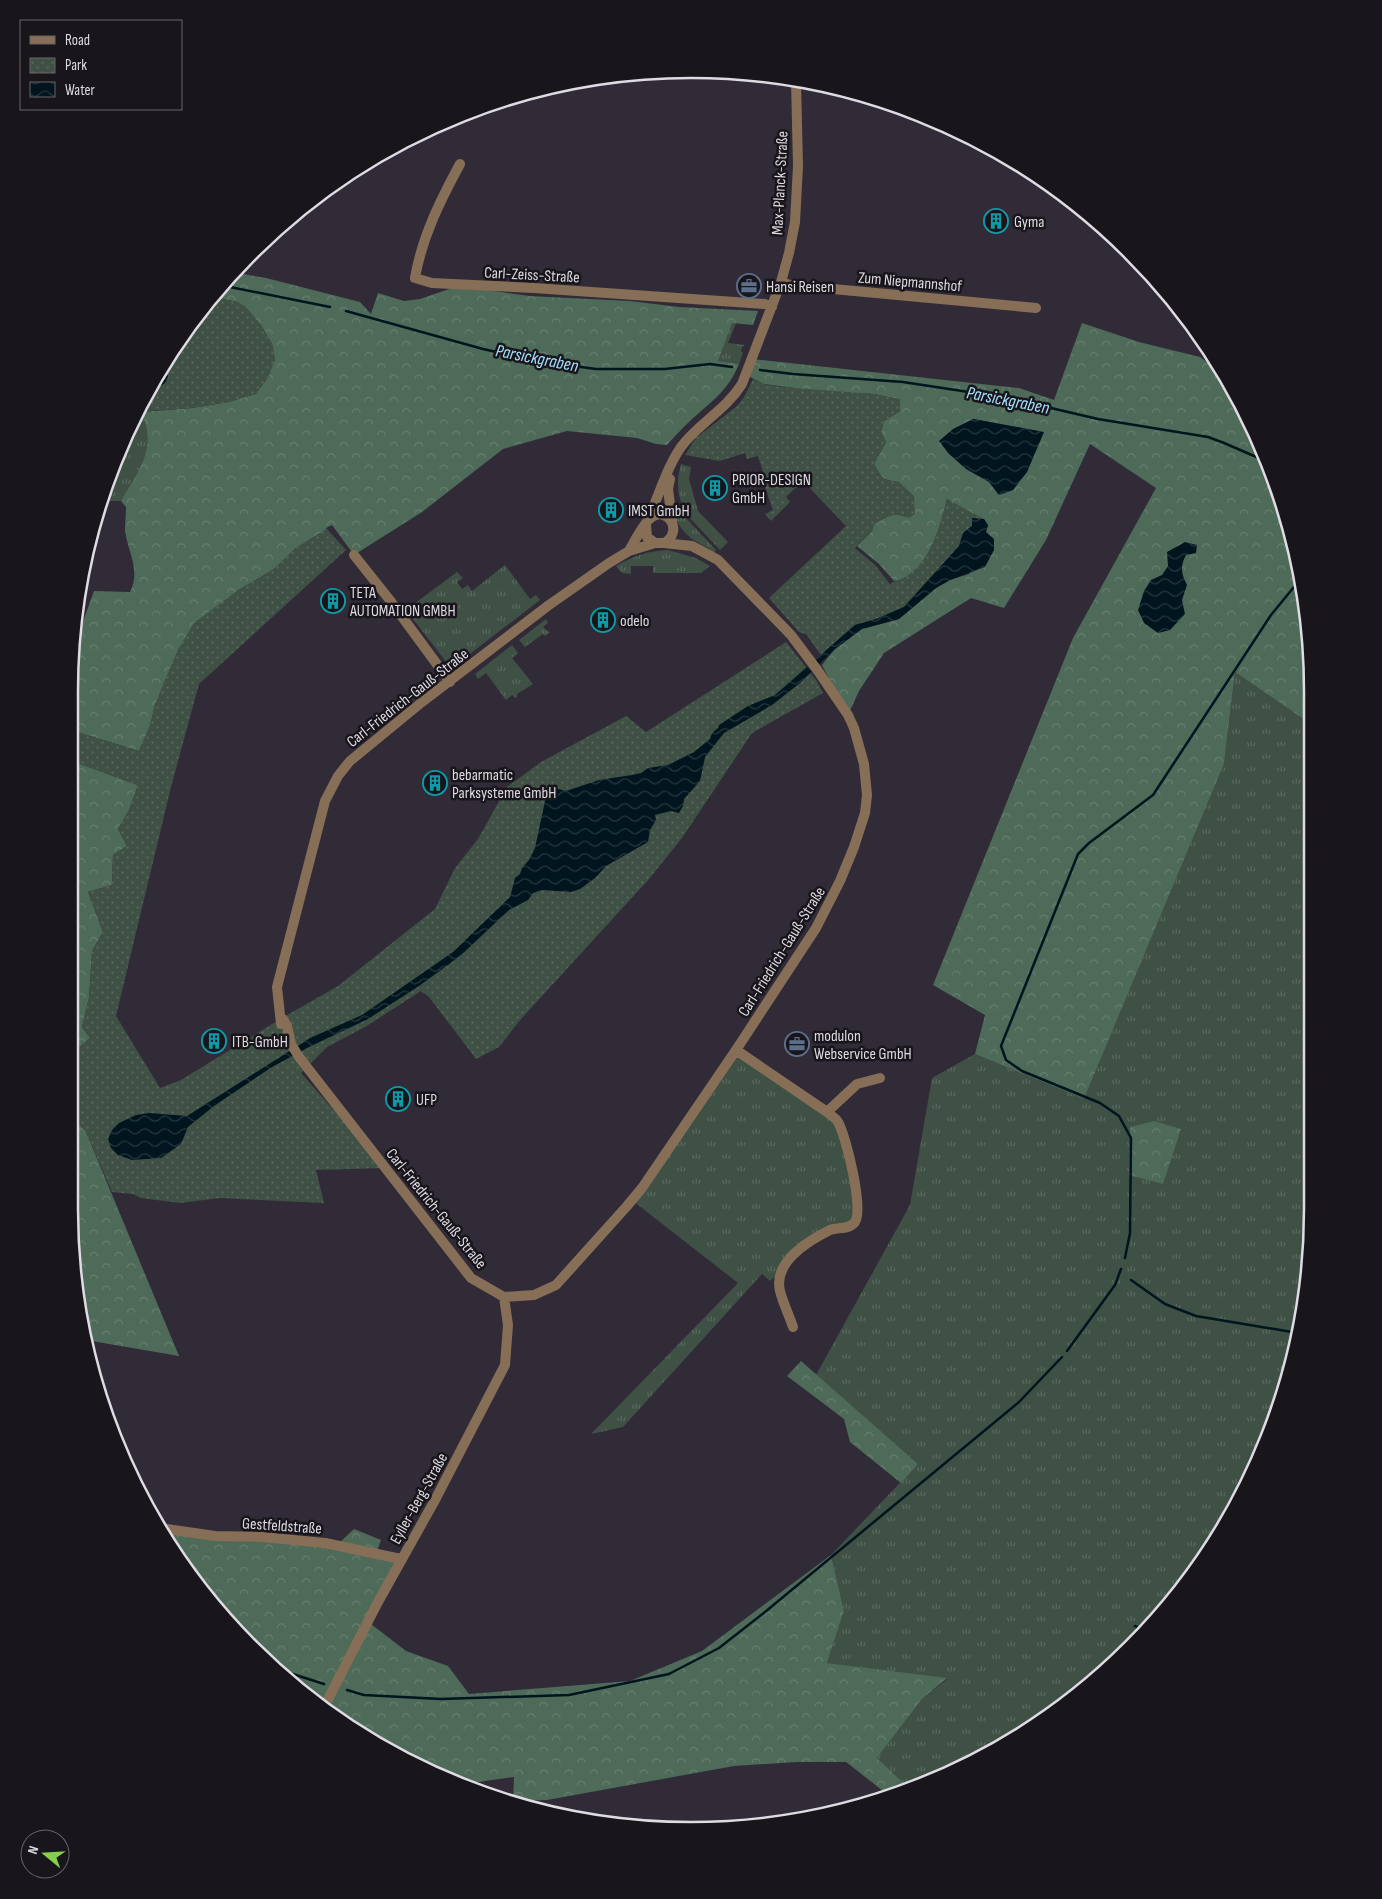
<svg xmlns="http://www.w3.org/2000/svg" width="1382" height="1899" viewBox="0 0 1382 1899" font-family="'Sofia Sans Condensed',sans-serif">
	<defs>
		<pattern id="grass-tufts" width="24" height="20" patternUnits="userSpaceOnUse" patternTransform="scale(1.25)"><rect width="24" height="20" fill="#3f5045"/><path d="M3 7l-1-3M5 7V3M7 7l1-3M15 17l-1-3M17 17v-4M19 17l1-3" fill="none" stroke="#5a6960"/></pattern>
		<pattern id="forest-crowns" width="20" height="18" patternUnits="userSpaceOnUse" patternTransform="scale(1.25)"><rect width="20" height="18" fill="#4e6a58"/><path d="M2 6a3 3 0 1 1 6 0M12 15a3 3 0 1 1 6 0" fill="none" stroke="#677f70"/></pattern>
		<pattern id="park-dots" width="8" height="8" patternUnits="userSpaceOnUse" patternTransform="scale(1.25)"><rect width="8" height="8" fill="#3f5045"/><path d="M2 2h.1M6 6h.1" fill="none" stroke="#5a6960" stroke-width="1.8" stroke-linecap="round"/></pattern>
		<pattern id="water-waves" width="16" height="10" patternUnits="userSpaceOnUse" patternTransform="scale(1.25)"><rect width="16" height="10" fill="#01151f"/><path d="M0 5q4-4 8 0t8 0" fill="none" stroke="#26363f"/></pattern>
	</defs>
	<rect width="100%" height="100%" fill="#312b38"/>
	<!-- grass -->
	<path fill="url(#grass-tufts)" d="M 732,322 L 736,323 L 728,343 L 745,345 L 742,347 L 741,351 L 743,353 L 739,364 L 717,361 Z
		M 136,412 L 141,412 C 158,447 138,471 121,501 L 102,501 L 116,453 Z
		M 681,464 L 691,467 L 689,479 L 698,511 L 728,542 L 720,550 L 686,514 C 677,497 676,482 681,464 Z
		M 678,506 L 683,515 L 716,550 L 714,553 C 709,548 703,546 697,542 C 683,534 676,523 672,507 Z
		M 668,550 L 696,558 L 710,566 L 701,573 L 653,573 L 653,566 L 631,566 L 631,574 L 622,573 L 616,566 C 633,556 648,551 668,550 Z
		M 505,565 L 530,599 L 536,595 L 540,600 L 453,667 L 450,667 L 403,606 L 406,603 L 410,607 L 457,572 L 463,578 L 457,582 L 462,589 L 468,585 L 472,591 Z
		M 546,619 L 548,623 L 543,627 L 547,631 L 550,632 L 545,636 L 543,634 L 525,647 L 519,640 Z
		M 512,645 L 518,653 L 512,658 L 533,684 L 517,694 L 517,697 L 515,698 L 512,695 L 506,700 L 486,673 L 478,679 L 475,674 Z
		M 1235,672 L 1309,723 L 1312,1248 L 1292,1369 L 1249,1483 L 1184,1587 L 1101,1676 L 1002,1747 L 929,1783 L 909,1788 L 877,1758 L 922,1699 L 947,1679 L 827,1663 L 844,1611 L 831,1555 L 918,1464 L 816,1375 L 910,1205 L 932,1078 L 975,1054 L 1084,1099 L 1224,764 Z
		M 736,1050 L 838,1121 L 855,1180 L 854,1224 L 813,1240 L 770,1281 L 762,1274 L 623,1427 L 591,1434 L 738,1283 L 633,1201 Z"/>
	<!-- forest -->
	<path fill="url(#forest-crowns)" fill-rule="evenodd" d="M 232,272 L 266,278 L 360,302 L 371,314 L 378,293 L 404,301 L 420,299 L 458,286 L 529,296 L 630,301 L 679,307 L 758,311 L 753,325 L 732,323 L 718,361 L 739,364 C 727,393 710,402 689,422 C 681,429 674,437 667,445 L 656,444 L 637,438 L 567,431 L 503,449 L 422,512 L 354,555 L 332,525 L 326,528 L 327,529 L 296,548 L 274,569 L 237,591 L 179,648 L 155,705 L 150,726 L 139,751 L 74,731 L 69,725 L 69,691 L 73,649 L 94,591 L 130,592 C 141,571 128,552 125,531 C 125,523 126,514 126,507 L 121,501 C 138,471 158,448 141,412 L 192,408 L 228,402 L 255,394 L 275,360 L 272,344 L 261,325 L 238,302 L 212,297 Z
		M 1082,323 L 1139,342 L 1200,357 L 1220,372 L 1249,416 L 1280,491 L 1308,609 L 1309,723 L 1235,672 L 1224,764 L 1084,1099 L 975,1054 L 985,1015 L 933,985 L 1073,638 L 1156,488 L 1090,444 L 1046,540 L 1004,608 L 971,598 L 884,653 L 859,691 L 848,715 L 822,665 L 835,649 L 862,629 L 899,619 L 936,588 L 950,580 L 969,574 L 986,532 L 988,525 L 947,499 C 941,525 927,577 894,581 L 879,564 L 857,546 L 872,531 L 874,524 C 888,516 893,511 909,518 L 899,482 C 883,480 882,479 874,464 L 886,442 L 881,432 L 884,421 L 900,411 L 899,399 L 873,394 L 817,391 L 764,384 L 746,375 L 752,359 L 1019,388 L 1054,400 ZM 973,419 L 1043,432 L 1027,472 L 999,495 L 989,482 Z
		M 69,760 L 138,785 L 129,810 L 118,829 L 127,846 L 113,855 L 112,885 L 88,892 L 103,932 L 92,951 L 89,998 L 82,1027 L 90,1038 L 73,1053 L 69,1051 Z
		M 69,1113 L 86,1132 L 179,1356 L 86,1340 L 69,1208 Z
		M 1154,1121 L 1181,1129 L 1163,1184 L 1129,1175 L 1130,1127 Z
		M 801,1361 L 918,1464 L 901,1483 L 850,1442 L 844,1419 L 787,1376 Z
		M 160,1528 L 336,1546 L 354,1529 L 381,1540 L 376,1554 L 401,1560 L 367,1621 L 406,1651 L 448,1666 L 469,1694 L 630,1681 L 702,1651 L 831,1555 L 844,1611 L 827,1663 L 947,1678 L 922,1699 L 877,1758 L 909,1788 L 887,1794 L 846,1762 L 797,1762 L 734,1766 L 547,1800 L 513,1801 L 514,1777 L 470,1783 L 454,1775 L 444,1777 L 416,1766 L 281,1676 L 173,1553 Z"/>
	<!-- park -->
	<path fill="url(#park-dots)" d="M 212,297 L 238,302 L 246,307 L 261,325 L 272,344 L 275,359 L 268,378 L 256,394 L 228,402 L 192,408 L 136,412 L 152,380 Z
		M 753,379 L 764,384 L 782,387 L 873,394 L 900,399 L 900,411 L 884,421 L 881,432 L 886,442 L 874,464 L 880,475 L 886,480 L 899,482 L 914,496 L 915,514 L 909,518 C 893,511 888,516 874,524 L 872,531 L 855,548 L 876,566 L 890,584 C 896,580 904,579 911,573 C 933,555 940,526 947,499 L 984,519 L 972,518 L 972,526 L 963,533 L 959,546 L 904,607 L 876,619 L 855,625 L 821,655 L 806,634 L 799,632 L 769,598 L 846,526 L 803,481 L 786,497 L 790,502 L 771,521 L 765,514 L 773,510 L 760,473 L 763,472 L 758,456 L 747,459 L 745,453 L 720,461 L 685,455 L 696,438 L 737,406 L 744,397 Z
		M 327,529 L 346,550 L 199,684 L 171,787 L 116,1016 L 160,1088 L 181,1080 L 282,1018 L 338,986 L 435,909 L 455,868 L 478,839 L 507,787 L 541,762 L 626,716 L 646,732 L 786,642 L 816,680 L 823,693 L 752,733 L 682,838 L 649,879 L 521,1019 L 499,1047 L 476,1059 L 429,997 L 421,991 L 365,1027 L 327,1047 L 301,1073 L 385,1168 L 316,1170 L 324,1203 L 220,1198 L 180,1203 L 141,1198 L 133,1194 L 112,1192 L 86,1132 L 69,1113 L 69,1051 L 73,1053 L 90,1038 L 82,1027 L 89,998 L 92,951 L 103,932 L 88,892 L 112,885 L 113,855 L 127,846 L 118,829 L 129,810 L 138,785 L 69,760 L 69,725 L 74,731 L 139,751 L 150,726 L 155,705 L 165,680 L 179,648 L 194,623 L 237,591 L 274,569 L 296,548 Z"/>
	<!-- water -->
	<path fill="url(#water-waves)" d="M 162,367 L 168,376 C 166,387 157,387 147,390 Z
		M 973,419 L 1044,432 L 1027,472 L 1013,490 L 999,495 L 989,482 L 966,469 L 949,454 L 939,441 L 953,429 Z
		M 972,518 L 984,519 L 988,525 L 986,532 L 994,539 L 994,550 L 985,567 L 950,580 L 936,588 L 899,619 L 862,629 L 835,649 L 800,683 L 772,705 L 724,733 L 705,757 L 700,781 L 684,799 L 683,806 L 679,813 L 671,811 L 655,815 L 656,820 L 650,830 L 648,842 L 606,866 L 595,878 L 580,889 L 571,892 L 542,890 L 533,893 L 528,900 L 509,910 L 460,956 L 419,986 L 368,1019 L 309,1047 L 272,1067 L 214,1106 L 188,1127 L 181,1144 L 161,1158 L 132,1160 L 118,1155 L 111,1148 L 108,1139 L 112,1130 L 119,1123 L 136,1115 L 149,1113 L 187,1116 L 310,1038 L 362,1015 L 453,952 L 510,897 L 515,878 L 520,874 L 522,868 L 529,860 L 535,848 L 545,801 L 547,798 L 552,797 L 555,791 L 558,789 L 566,791 L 599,780 L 632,775 L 641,773 L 648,768 L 668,765 L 694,752 L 710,739 L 712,733 L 718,728 L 719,725 L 748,706 L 775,695 L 855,625 L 876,619 L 904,607 L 959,546 L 963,533 L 972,526 Z
		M 1185,542 L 1197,545 L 1196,553 L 1186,555 C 1180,566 1181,574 1187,585 L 1182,600 L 1185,614 L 1170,630 L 1158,633 L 1144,623 L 1138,610 L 1144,591 L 1151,580 L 1162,575 L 1168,566 L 1167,552 Z"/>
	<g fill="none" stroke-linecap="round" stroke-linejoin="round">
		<!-- stream -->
		<path stroke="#01151f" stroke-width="2.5" d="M 220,285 L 330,307
			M 346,311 L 483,349 L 536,361 L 596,369 L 665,369 L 710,364 L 732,367
			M 760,370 L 793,374 L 903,382 L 1008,398 L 1098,419 L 1208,437 L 1224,443 L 1268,462
			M 1125,1258 L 1130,1233 L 1131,1138 L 1119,1116 L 1100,1103 L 1022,1071 L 1006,1060 L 1001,1046 L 1078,854 L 1089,843 L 1153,795 L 1271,615 L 1298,582 L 1301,580
			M 1131,1280 L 1165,1304 L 1196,1316 L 1298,1333
			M 1067,1351 L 1115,1285 L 1121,1269
			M 1135,1626 L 1144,1630
			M 274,1668 L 324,1684
			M 347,1690 L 364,1695 L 441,1699 L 569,1695 L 669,1674 L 719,1648 L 765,1612 L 1019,1402 L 1062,1357"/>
		<!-- minor -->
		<path stroke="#876f57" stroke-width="10" d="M 828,86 L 869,96
			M 460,164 C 440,201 422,237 415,278 L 432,283 L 534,288 L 765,304 L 772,307
			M 781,282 L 790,285 L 1036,308
			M 670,479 L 668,489 L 672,521
			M 648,520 C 658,498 669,460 685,442 C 703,421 727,408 742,384 L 781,282 L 789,253 L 795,222 L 798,166 L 796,81
			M 629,551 C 634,542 644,522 652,517 C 668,506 684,532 664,543 L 655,543 L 647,537 L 646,525
			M 354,555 L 389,599 L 450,682
			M 282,1018 L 287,1026 L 291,1044 L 299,1057 L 471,1278 L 504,1297 L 534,1295 L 556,1285 L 627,1206 L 642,1188 L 736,1050 L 816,928 L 840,881 L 854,847 L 865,813 L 867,795 L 864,764 L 854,728 L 848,715 L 818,671 L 791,635 L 718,560 L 692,546 L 664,543
			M 281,1024 L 277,987 L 325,801 L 338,776 L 350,761 L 422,702 L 549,605 L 609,563 L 629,551 L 655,543
			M 736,1050 L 827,1112 L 857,1084 L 880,1078
			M 793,1327 C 789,1315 783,1303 780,1291 C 773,1262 808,1241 830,1230 C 838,1227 849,1230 855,1222 C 864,1209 846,1136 838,1122 C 836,1118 830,1115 827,1112
			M 160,1528 L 215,1536 L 262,1537 L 325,1543 L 401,1559
			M 325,1705 L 378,1602 L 435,1500 L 505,1365 L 508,1325 L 504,1297"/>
	</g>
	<!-- icons -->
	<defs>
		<symbol id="building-ring" viewBox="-11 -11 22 22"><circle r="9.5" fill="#18151b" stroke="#0f9aa8" stroke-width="1.5"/><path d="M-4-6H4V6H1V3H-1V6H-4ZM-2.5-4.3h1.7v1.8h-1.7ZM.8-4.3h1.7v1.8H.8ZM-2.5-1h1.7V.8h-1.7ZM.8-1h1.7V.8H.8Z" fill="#0f9aa8"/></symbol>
		<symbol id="office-ring" viewBox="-11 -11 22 22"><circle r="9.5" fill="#18151b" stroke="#5c6f8a" stroke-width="1.5"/><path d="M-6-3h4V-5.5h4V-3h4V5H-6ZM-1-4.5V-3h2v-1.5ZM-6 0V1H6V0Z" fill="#5c6f8a"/></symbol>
	</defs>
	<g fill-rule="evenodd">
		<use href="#building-ring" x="982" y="207" width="28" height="28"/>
		<use href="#office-ring" x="735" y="272" width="28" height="28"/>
		<use href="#building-ring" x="701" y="474" width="28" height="28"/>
		<use href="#building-ring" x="597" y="496" width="28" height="28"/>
		<use href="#building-ring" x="319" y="587" width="28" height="28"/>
		<use href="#building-ring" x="589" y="606" width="28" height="28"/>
		<use href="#building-ring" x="421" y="769" width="28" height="28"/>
		<use href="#building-ring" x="200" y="1027" width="28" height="28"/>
		<use href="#office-ring" x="783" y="1030" width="28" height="28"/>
		<use href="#building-ring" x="384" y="1085" width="28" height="28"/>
	</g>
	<g text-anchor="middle" stroke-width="5" stroke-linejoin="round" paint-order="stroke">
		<!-- street labels -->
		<g font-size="16" fill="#dfdbe3" stroke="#18151b">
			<text transform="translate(779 183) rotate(-87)" y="6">Max-Planck-Straße</text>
			<text transform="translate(532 274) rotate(3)" y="6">Carl-Zeiss-Straße</text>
			<text transform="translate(910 281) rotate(5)" y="6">Zum Niepmannshof</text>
			<text transform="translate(407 697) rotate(-38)" y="6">Carl-Friedrich-Gauß-Straße</text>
			<text transform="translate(781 951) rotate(-58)" y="6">Carl-Friedrich-Gauß-Straße</text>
			<text transform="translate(437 1208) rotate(51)" y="6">Carl-Friedrich-Gauß-Straße</text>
			<text transform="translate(418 1498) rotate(-61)" y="6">Eyller-Berg-Straße</text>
			<text transform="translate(282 1525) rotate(4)" y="6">Gestfeldstraße</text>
		</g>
		<!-- poi labels -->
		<g font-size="16" fill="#dfdbe3" stroke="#18151b" text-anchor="start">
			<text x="1014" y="227">Gyma</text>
			<text x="766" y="292">Hansi Reisen</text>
			<text x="732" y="485">PRIOR-DESIGN<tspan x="732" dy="18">GmbH</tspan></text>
			<text x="628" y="516">IMST GmbH</text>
			<text x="350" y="598">TETA<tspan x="350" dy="18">AUTOMATION GMBH</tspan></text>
			<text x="620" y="626">odelo</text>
			<text x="452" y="780">bebarmatic<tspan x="452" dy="18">Parksysteme GmbH</tspan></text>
			<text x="814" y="1041">modulon<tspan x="814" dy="18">Webservice GmbH</tspan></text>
			<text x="232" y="1047">ITB-GmbH</text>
			<text x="416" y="1105">UFP</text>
		</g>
		<!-- water labels -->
		<g font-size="18" font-style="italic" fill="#a3e0fe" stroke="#18151b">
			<text transform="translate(537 358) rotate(11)" y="6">Parsickgraben</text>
			<text transform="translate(1008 400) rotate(11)" y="6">Parsickgraben</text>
		</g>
	</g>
	<!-- crop -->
	<path d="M0 0H1382V1899H0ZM691 78H691A613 613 0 0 1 1304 691V1209A613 613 0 0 1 691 1822H691A613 613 0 0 1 78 1209V691A613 613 0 0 1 691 78Z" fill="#18151b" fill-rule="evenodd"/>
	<path fill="none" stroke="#dfdbe3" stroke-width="2.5" d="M691 78H691A613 613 0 0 1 1304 691V1209A613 613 0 0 1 691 1822H691A613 613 0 0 1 78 1209V691A613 613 0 0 1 691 78Z"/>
	<!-- legend -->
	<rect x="20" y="20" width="162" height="90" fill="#18151b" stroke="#68646b"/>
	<rect x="30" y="36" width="25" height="8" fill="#876f57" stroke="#68646b"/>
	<text x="65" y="45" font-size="15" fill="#dfdbe3">Road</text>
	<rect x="30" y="58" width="25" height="15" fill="url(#park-dots)" stroke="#68646b"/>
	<text x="65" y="70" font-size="15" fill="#dfdbe3">Park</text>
	<rect x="30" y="82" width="25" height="15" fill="url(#water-waves)" stroke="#68646b"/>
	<text x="65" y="95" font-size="15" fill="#dfdbe3">Water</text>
	<!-- north arrow -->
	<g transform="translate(45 1854) rotate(288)"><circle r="24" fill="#18151b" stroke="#68646b"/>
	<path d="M0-4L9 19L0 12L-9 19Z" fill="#85cf4d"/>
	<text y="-8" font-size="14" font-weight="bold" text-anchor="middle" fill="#dfdbe3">N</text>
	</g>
</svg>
